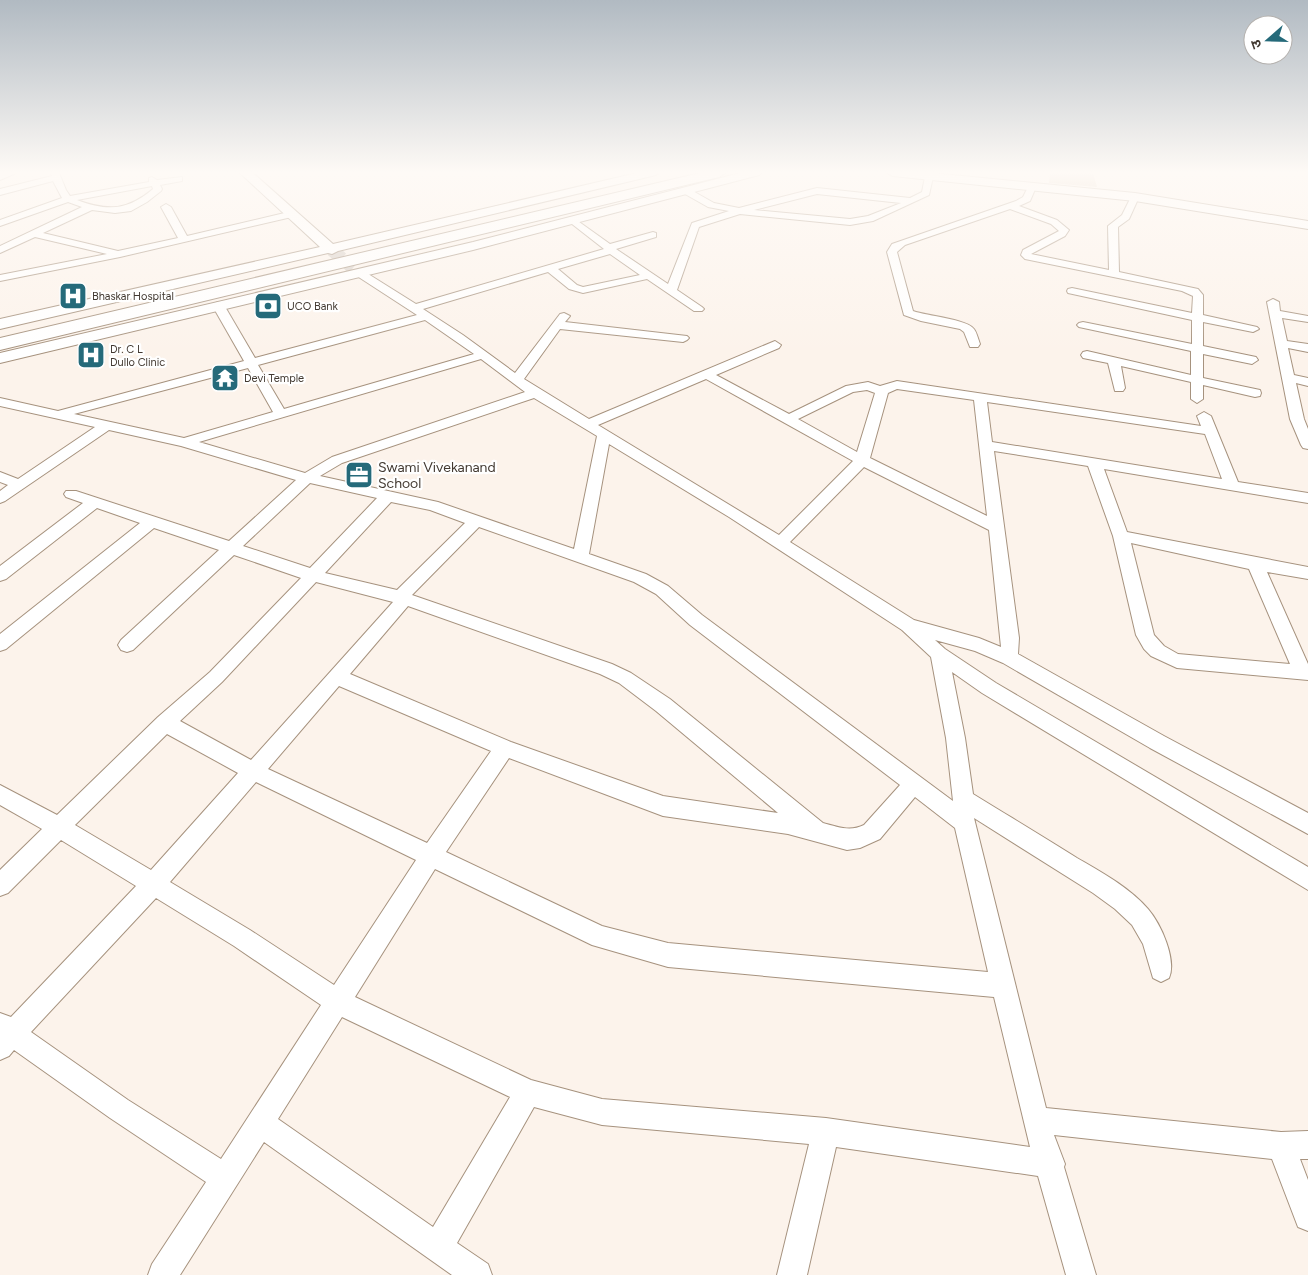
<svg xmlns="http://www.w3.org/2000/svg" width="1308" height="1275" viewBox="0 0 1308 1275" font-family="Figtree,'Noto Sans Devanagari',sans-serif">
	<rect width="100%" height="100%" fill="#fcf3eb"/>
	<!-- building -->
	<path fill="#d4bfab" d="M 1050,173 L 1093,173 L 1097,187 L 1049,183 Z"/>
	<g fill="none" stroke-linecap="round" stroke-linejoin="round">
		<!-- secondary-tunnel -->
		<path stroke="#d7cec6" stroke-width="13" stroke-dasharray="13 6" stroke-linecap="butt" d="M 332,250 L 353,268"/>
		<defs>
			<path id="street" d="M 2,173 L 16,173 L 0,180 L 0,174 Z
				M 51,173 L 59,173 L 66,190 L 70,196 L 149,182 L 149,178 L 152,177 L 157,180 L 182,177 L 182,181 L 160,185 L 162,189 L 161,191 L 147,202 L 131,211 L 115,213 L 92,210 L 43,233 L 118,251 L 178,238 L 161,207 L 166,204 L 171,207 L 187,236 L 293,211 L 298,214 L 296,216 L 120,257 L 0,281 L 0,275 L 107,254 L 35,237 L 0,253 L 0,246 L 82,207 L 68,202 L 0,226 L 0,220 L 62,198 L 53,181 L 0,195 L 0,189 L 52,176 ZM 152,186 L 153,189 C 128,210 109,212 77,200 Z
				M 929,174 L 933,177 L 929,195 L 873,221 L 850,225 L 740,214 L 699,227 L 677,290 L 702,307 L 704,309 L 702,311 L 694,311 L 647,279 L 583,293 L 569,289 L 548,272 L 423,309 L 463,335 L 515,373 L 560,314 L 564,313 L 570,316 L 565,322 L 687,336 L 689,338 L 687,340 L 683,342 L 560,329 L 524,379 L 589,419 L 775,341 L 781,345 L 779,348 L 716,375 L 789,414 L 846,386 L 868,382 L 880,386 L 897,381 L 1201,426 L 1197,416 L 1204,412 L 1211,416 L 1238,482 L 1308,493 L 1308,503 L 1104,469 L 1127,532 L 1308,567 L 1308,579 L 1267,572 L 1308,664 L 1308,680 L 1177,668 L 1151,656 L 1144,649 L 1136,635 L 1113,536 L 1088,466 L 994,451 L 1019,638 L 1018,654 L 1164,736 L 1308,813 L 1308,834 L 1150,748 L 1003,663 L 975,651 L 935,640 L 945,649 L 996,683 L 1308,867 L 1308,890 L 982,693 L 952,672 L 965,738 L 973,794 C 1007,815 1042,836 1077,858 C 1101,872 1129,887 1148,909 C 1161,924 1177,960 1169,978 L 1161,982 L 1153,978 L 1143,944 L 1132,925 L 1115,909 L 1093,893 L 974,818 L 1046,1108 L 1281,1132 L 1308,1131 L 1308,1159 L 1300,1159 L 1308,1180 L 1308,1231 L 1298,1227 L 1272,1159 L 1054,1135 L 1065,1164 L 1064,1167 L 1096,1275 L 1066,1275 L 1038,1176 L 836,1147 L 807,1275 L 777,1275 L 809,1144 L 602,1125 L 534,1107 L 457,1243 L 488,1264 L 492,1275 L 452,1275 L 264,1142 L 180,1275 L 148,1275 L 152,1264 L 206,1182 L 110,1118 L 14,1050 L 9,1056 L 0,1060 L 0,1013 L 11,1017 L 136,886 L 61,840 L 8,893 L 0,896 L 0,870 L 42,829 L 0,805 L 0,785 L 57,815 L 158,717 L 210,672 L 301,578 L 234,555 L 133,650 L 127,652 L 121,650 L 118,645 L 121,640 L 219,550 L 154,528 L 6,649 L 0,651 L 0,634 L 140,523 L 97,508 L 6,579 L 0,581 L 0,566 L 83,503 L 66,497 L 64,494 L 66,491 L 76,491 L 229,541 L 296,480 L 181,446 L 109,430 L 5,501 L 0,503 L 0,491 L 8,485 L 0,482 L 0,472 L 18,479 L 95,427 L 0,406 L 0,398 L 58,411 L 244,361 L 212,305 L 218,302 L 224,305 L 255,358 L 417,315 L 357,276 L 356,274 L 357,272 L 365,272 L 416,304 L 604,249 L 572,224 L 572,220 L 575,219 L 610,244 L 653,232 L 656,233 L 656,237 L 616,249 L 668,284 L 692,223 L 729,211 L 708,207 L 685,194 L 685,190 L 691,190 L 714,203 L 739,208 L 817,188 L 910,198 L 922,192 L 925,177 ZM 817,194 L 901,203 L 868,216 L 850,219 L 754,210 ZM 610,254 L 640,275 L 583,287 L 577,285 L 558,269 ZM 425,320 L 474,354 L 284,409 L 258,365 ZM 481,359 L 525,392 L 332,457 L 305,473 L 199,442 ZM 248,368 L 273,412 L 184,438 L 74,414 ZM 706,379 L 853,461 L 779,535 L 598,425 ZM 897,389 L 974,400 L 987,516 L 870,458 L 888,393 ZM 867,390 L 875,393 L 857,452 L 798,419 L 853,392 ZM 534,398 L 597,436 L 574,549 L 438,502 L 320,476 L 342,463 ZM 987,402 L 1205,434 L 1222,479 L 992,442 ZM 609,444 L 729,517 L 902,630 L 931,657 L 946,738 L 953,801 L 702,615 L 668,586 L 646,574 L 589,554 ZM 864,467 L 989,530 L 1001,647 L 979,638 L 914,620 L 790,542 ZM 310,483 L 377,498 L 310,568 L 243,546 ZM 391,502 L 430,510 L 465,523 L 397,590 L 325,573 ZM 479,527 L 634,582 L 656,594 L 690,625 L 900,785 L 864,825 C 850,832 838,827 823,823 L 670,699 L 631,673 L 612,664 L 412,595 ZM 1131,543 L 1249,569 L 1290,664 L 1178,654 L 1164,646 L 1154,635 ZM 316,582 L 393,602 L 251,760 L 180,721 L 222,682 ZM 408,606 L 600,674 L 619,683 L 656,711 L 778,813 L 663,796 L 511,742 L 350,674 ZM 339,686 L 491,751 L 427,843 L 268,769 ZM 167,734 L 238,773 L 151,870 L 75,825 ZM 509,758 L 663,816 L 788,834 L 847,850 L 860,848 L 880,839 L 915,797 L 955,828 L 988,972 L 668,943 L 602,926 L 446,852 ZM 256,782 L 416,860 L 334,985 L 250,930 L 170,882 ZM 435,869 L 592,945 L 668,967 L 994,997 L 1030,1147 L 826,1118 L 602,1099 L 531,1080 L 355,997 ZM 156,898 L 234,946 L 321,1005 L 221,1159 L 128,1100 L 31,1032 ZM 342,1017 L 510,1097 L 433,1227 L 278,1119 Z
				M 1032,184 L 1036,187 L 1030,201 L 1019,206 L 1057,220 L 1069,230 L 1065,236 L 1031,254 L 1109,270 L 1108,226 L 1122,215 L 1132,195 L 1138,195 L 1139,197 L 1129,219 L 1118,227 L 1119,272 L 1198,289 L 1203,295 L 1203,315 L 1257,327 L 1259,329 L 1253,332 L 1203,322 L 1203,346 L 1256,357 L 1258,360 L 1252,364 L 1203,354 L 1203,378 L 1260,390 L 1261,393 L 1260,396 L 1255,397 L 1203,385 L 1203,399 L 1197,403 L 1191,399 L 1191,382 L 1121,366 L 1125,388 L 1123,391 L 1115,391 L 1108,363 L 1083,358 L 1081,355 L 1083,352 L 1087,351 L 1191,375 L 1191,351 L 1079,327 L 1077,325 L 1079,323 L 1083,322 L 1192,344 L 1192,320 L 1068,293 L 1067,291 L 1068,289 L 1072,288 L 1192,313 L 1193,296 L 1182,291 L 1025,259 L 1021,255 L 1023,250 L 1059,231 L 1051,224 L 1010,209 L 905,245 L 897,252 L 913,311 C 927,316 967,319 974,329 C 977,333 978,339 980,344 L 978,347 L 970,347 L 964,332 L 960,329 L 921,321 L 904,315 L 887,252 L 892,244 L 1016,201 L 1023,197 L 1028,187 Z
				M 1273,299 L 1279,302 L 1280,311 L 1308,316 L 1308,322 L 1282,318 L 1287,341 L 1308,344 L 1308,352 L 1288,348 L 1294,375 L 1308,378 L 1308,386 L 1296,383 L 1304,419 L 1308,429 L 1308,449 L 1303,448 L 1301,445 L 1290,419 L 1267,302 Z"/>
			<path id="secondary" d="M 240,173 L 253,173 L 333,244 L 637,173 L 658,173 L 656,175 L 338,251 L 332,254 L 328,253 L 0,329 L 0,319 L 320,247 Z
				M 740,173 L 761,173 L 759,175 L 473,250 L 0,363 L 0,353 L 473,242 Z
				M 887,173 L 932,173 L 1135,193 L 1308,221 L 1308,229 L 1135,201 L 893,176 Z"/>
			<path id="highway" d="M 700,173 L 725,173 L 719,177 L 0,350 L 0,338 Z"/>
		</defs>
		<!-- street casing -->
		<use href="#street" stroke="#a6927e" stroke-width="2"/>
		<!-- secondary casing -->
		<use href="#secondary" stroke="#a6927e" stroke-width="2"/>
		<!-- highway casing -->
		<use href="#highway" stroke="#a6927e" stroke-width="2"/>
		<!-- street -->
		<use href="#street" fill="#fff" fill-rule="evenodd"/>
		<!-- secondary -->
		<use href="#secondary" fill="#fff" fill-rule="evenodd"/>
		<!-- highway -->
		<use href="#highway" fill="#fff" fill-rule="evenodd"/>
	</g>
	<!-- sky -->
	<linearGradient id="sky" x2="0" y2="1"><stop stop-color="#b1bac2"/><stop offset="0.49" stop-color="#fefaf6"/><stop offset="1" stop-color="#fefaf6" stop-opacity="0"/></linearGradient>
	<rect width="1308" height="352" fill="url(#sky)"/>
	<!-- icons -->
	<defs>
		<symbol id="hospital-square" viewBox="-11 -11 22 22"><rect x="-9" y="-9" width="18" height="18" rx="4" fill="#256a7a" stroke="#fff"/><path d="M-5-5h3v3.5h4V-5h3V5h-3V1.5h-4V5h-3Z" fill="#fff"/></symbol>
		<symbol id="bank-square" viewBox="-11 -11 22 22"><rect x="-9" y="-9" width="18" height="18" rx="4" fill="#256a7a" stroke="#fff"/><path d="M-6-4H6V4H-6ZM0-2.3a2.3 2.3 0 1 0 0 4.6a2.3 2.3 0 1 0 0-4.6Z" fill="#fff"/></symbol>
		<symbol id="temple-square" viewBox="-11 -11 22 22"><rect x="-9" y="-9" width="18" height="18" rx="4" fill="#256a7a" stroke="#fff"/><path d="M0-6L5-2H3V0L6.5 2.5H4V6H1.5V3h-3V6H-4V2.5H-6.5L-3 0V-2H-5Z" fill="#fff"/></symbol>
		<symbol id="office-square" viewBox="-11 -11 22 22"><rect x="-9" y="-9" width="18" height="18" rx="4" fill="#256a7a" stroke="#fff"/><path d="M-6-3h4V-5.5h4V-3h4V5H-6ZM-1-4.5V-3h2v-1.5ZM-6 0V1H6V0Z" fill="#fff"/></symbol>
	</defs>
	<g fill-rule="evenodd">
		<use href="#hospital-square" x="57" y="280" width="32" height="32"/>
		<use href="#bank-square" x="252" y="290" width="32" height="32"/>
		<use href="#hospital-square" x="75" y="339" width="32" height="32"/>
		<use href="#temple-square" x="209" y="362" width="32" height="32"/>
		<use href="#office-square" x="343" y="459" width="32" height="32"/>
	</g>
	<g text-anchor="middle" stroke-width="4.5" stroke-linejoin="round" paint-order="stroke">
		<!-- far-poi labels -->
		<g font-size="11" fill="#423931" stroke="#fff" text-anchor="start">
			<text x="92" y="300">Bhaskar Hospital</text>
			<text x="287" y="310">UCO Bank</text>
			<text x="110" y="353">Dr. C L<tspan x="110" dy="13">Dullo Clinic</tspan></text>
			<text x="244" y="382">Devi Temple</text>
		</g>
		<!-- poi labels -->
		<g font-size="14" fill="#423931" stroke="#fff" text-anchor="start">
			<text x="378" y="472">Swami Vivekanand<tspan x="378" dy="16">School</tspan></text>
		</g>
	</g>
	<!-- north arrow -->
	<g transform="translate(1268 40) rotate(250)"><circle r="24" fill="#ffffff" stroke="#b3b0ad"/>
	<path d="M0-4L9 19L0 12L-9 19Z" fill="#256a7a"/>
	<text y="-8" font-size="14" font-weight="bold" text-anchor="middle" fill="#423931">उ</text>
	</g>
</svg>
